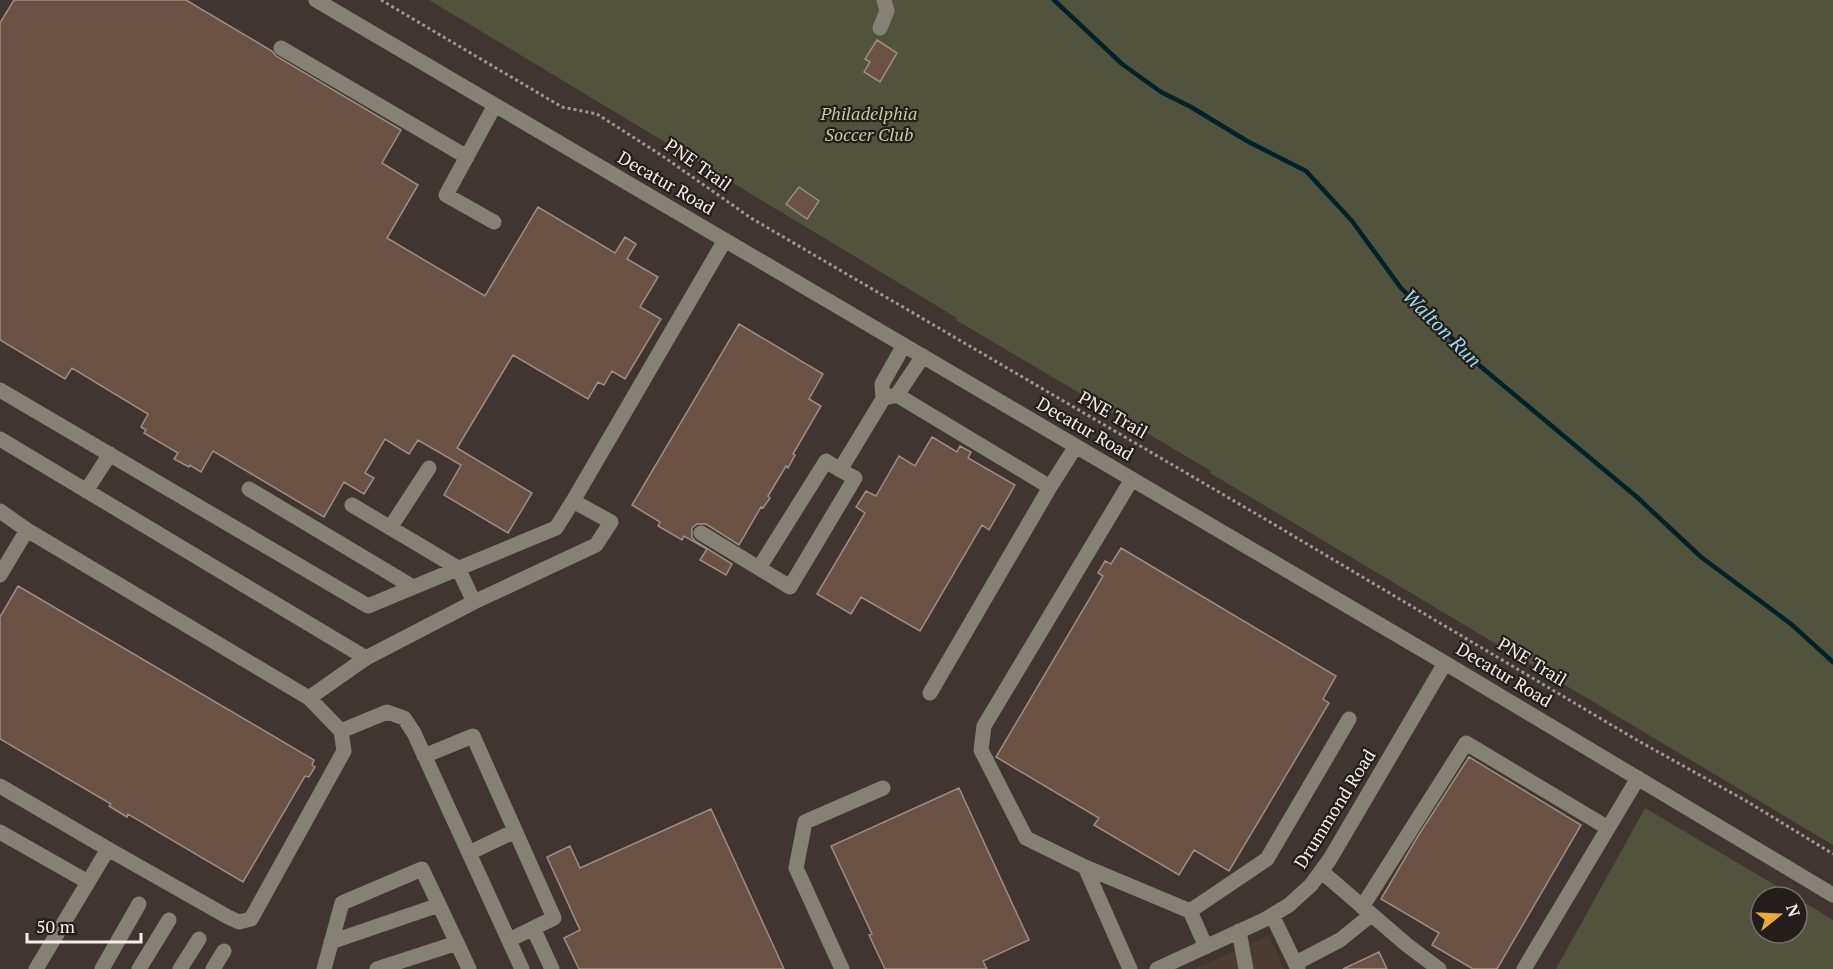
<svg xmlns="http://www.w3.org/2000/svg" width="1833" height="969" viewBox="0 0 1833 969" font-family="'PT Serif',serif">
	<rect width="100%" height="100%" fill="#403530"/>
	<!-- built -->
	<path fill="#4d3c33" d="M 1269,936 L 1284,969 L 1195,969 Z"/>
	<!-- green -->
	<path fill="#51533c" d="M 429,0 L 1833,0 L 1833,845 L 1210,473 L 1211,471 L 956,320 L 957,318 Z
		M 1645,808 L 1795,897 L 1761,897 L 1761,933 L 1797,933 L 1797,898 L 1833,920 L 1833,969 L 1556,969 Z"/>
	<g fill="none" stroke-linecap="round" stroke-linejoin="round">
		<!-- stream -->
		<path stroke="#00222a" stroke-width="4.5" d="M 1054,0 L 1122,64 L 1161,92 L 1191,107 L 1247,141 L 1306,171 L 1352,221 L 1401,288 L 1480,366 L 1638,498 L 1701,557 L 1791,624 L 1833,662"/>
	</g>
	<!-- building -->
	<path fill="#6b5244" stroke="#9b8e88" stroke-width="1.5" d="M 14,0 L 186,0 L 272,51 L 276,56 L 401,130 L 382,163 L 418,185 L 387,238 L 485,296 L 538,207 L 615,253 L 625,237 L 636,244 L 627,259 L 658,277 L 640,307 L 661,319 L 625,379 L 612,371 L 604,385 L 598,382 L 588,399 L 513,355 L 457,448 L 532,493 L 508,533 L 444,495 L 461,465 L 418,440 L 409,454 L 385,439 L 365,473 L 374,478 L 364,494 L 344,482 L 324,517 L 213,451 L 201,472 L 190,465 L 189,467 L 174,459 L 178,453 L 144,433 L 146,430 L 141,427 L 148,414 L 72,368 L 65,379 L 0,340 L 0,23 Z
		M 877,40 L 897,53 L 880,82 L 864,72 L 870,62 L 865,59 Z
		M 799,187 L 819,201 L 807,219 L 786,204 Z
		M 739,324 L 823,374 L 809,399 L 821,406 L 793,454 L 795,455 L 788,468 L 786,466 L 768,496 L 770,498 L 763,508 L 761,507 L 739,545 L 706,524 L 697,524 L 692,528 L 692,537 L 695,541 L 732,564 L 726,575 L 700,560 L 707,549 L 684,536 L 682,540 L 658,526 L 660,522 L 632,505 Z
		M 932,437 L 957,452 L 960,446 L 971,452 L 968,458 L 1015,485 L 989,530 L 982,525 L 920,631 L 861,597 L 851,614 L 817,594 L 865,513 L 856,507 L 866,491 L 876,496 L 899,456 L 915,466 Z
		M 1121,548 L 1336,676 L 1323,699 L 1329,703 L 1229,871 L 1194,850 L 1179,875 L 1094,825 L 1099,818 L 996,757 L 1103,576 L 1098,573 L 1105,561 L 1111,564 Z
		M 18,586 L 314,760 L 312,765 L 315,767 L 309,777 L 305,776 L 243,882 L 128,814 L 127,817 L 109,806 L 111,804 L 0,739 L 0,617 Z
		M 1469,757 L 1581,825 L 1497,969 L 1473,969 L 1432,945 L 1439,933 L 1381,899 L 1418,836 Z
		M 959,788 L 1029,940 L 983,961 L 987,969 L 885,969 L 869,935 L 872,934 L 831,846 Z
		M 711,809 L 784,969 L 579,969 L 564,938 L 580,930 L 547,857 L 570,846 L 580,868 Z
		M 1379,952 L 1387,969 L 1343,969 Z"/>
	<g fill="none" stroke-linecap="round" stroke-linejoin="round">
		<!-- path -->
		<path stroke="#9f9792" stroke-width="3" stroke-dasharray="3 3" stroke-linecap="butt" d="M 381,0 L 562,107 L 597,114 L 661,155 L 751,218 L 1270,522 L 1635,739 L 1748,802 L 1833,854"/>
		<!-- minor -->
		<path stroke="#868175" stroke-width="15" d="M 316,0 L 1445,663 L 1833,895
			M 880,28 L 887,11 L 884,0
			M 281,48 L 467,157
			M 494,222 L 446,195 L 495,105
			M 0,390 L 368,606 L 556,528 L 573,501 L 725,240
			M 897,395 L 1050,487 L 1076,446
			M 889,397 L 897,395 L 923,356
			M 0,439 L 366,658 L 474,602 L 596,545 L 611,522 L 573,501
			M 249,489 L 413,587
			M 86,491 L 110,454
			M 352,505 L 458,568 L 474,602
			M 0,511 L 27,530
			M 390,528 L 429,468
			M 701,533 L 790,587 L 855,478 L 840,470 L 883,399 L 882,384 L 904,345
			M 759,568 L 826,461 L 840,470
			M 0,575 L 27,530 L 309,698 L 341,731 L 344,751 L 251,919 L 239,922 L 228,917 L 108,849
			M 930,693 L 1050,487
			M 309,698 L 366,658
			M 341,731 L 387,712 L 404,718 L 414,733 L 522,969
			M 424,756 L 473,736 L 554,918 L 509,940
			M 0,786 L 108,849 L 36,969
			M 0,832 L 88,882
			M 469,853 L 515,831
			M 1085,867 L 1190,911
			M 1321,871 L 1407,945 L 1439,969
			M 1362,907 L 1466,743 L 1608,828
			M 1272,915 L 1298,969
			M 533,928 L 552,969
			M 1239,931 L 1246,969
			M 331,942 L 439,905
			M 1206,947 L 1190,911 L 1267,859 L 1349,719
			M 1296,963 L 1340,940 L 1371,915
			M 102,969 L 139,904
			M 139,969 L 169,920
			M 180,969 L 199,939
			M 213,969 L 224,951
			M 324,969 L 342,903 L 422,869 L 457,943
			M 377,969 L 457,943 L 469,969
			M 842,969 L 796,868 L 805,822 L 883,788
			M 1130,969 L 1085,867 L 1026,838 L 981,750 L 984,726 L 1132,479
			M 1157,969 L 1266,919 L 1289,905 L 1311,885 L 1330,859 L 1445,663
			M 1524,969 L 1638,778"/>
	</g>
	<g text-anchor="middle" stroke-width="4.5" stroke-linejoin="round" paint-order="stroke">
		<!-- park labels -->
		<g font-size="18" font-style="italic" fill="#c6cc97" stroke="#231e1b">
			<text x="869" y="120">Philadelphia<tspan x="869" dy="21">Soccer Club</tspan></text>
		</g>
		<!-- street labels -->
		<g font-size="18" fill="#f5eeea" stroke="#231e1b">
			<text transform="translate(698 165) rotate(35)" y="6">PNE Trail</text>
			<text transform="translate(666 183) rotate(30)" y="6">Decatur Road</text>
			<text transform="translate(1113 415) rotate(30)" y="6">PNE Trail</text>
			<text transform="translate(1085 429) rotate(30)" y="6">Decatur Road</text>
			<text transform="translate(1532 662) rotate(31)" y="6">PNE Trail</text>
			<text transform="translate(1504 675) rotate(31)" y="6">Decatur Road</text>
			<text transform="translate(1335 809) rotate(-58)" y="6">Drummond Road</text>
		</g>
		<!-- water labels -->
		<g font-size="20" font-style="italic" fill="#9bddef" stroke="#231e1b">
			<text transform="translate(1442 328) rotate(45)" y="7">Walton Run</text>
		</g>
	</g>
	<!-- north arrow -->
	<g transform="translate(1779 915) rotate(72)"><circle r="28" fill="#231e1b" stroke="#77716e" stroke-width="1.5"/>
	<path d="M0-4.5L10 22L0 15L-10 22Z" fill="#ebaa39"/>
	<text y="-9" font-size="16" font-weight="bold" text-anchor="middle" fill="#f5eeea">N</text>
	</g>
	<!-- scale -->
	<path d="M27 933v9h114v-9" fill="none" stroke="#f5eeea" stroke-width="3"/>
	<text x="36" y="933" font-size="18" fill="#f5eeea" stroke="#231e1b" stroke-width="4.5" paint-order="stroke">50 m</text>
</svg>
